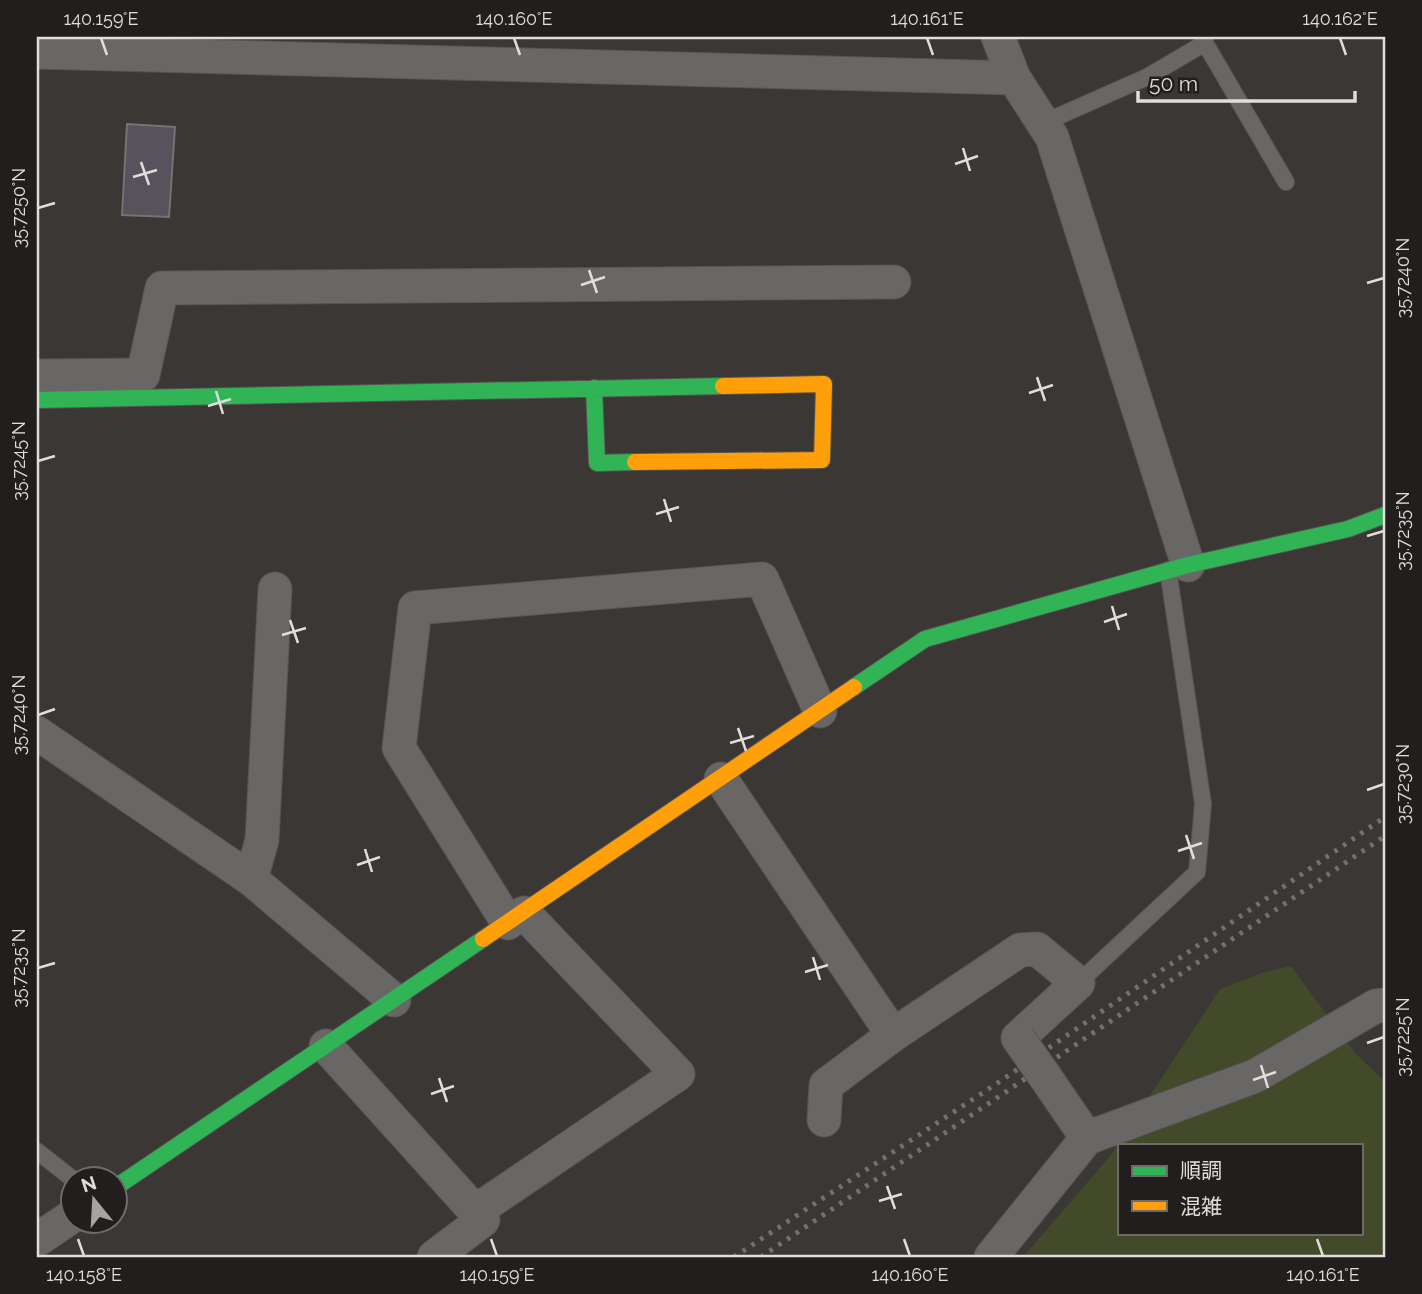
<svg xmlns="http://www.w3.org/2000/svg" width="1422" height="1294" viewBox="0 0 1422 1294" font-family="Raleway,'Noto Sans JP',sans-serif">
	<rect width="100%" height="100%" fill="#3a3735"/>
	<!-- green -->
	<path fill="#424a29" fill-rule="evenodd" d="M 1291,966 L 1355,1053 L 1385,1082 L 1385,1257 L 1023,1257 L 1111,1155 L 1220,989 L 1265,972 ZM 1119,1145 L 1361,1145 L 1361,1233 L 1119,1233 Z"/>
	<!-- building -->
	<path fill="#57535c" stroke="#747272" stroke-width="2" d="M 127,124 L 175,127 L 169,217 L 122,215 Z"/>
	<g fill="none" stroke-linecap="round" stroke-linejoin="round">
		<defs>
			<path id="lane" d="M 1205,37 L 1205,43 L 1286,182
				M 1043,123 L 1147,77 L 1205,43
				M 1078,983 L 1197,872 L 1203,804 L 1168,570
				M 37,1151 L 74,1180"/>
			<path id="street" d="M 998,37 L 1014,78 L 1052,137 L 1188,565
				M 37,52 L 1014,78
				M 37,376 L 143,375 L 162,288 L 894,282
				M 37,733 L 251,879 L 394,1000
				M 721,779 L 893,1035
				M 251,879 L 262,840 L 275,589
				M 508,923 L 399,748 L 415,608 L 762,579 L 820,711
				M 326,1046 L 483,1220 L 434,1257
				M 1046,1078 L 1087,1138
				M 824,1120 L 826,1085 L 893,1035 L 1020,950 L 1037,949 L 1078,983 L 1018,1038
				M 476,1211 L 678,1074 L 524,913
				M 37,1240 L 74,1215
				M 991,1257 L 1087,1138 L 1255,1076 L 1376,1006 L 1385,1005"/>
			<path id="fast" d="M 594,388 L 597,463 L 635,462
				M 37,400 L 723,386
				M 854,687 L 925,639 L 1188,565 L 1348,529 L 1385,515
				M 116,1187 L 483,939"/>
			<path id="slow" d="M 635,462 L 822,460 L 824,384 L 723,386
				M 483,939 L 854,687"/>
		</defs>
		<!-- lane casing -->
		<use href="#lane" stroke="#575553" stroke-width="18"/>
		<!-- street casing -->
		<use href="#street" stroke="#575553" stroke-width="35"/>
		<!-- fast casing -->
		<use href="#fast" stroke="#575553" stroke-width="18"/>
		<!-- slow casing -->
		<use href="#slow" stroke="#575553" stroke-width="18"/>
		<!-- lane -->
		<use href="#lane" stroke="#696766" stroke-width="16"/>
		<!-- street -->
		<use href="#street" stroke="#696766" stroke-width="33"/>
		<!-- fast -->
		<use href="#fast" stroke="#30b455" stroke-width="16"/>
		<!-- slow -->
		<use href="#slow" stroke="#ff9f0a" stroke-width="16"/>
		<!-- rail -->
		<path stroke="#737170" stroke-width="5" stroke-dasharray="3.5 7" stroke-linecap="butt" d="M 734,1257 L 999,1082 L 1385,817
			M 761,1257 L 1385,836"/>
		<defs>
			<path id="street-bridge" d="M 1018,1038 L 1046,1078"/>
		</defs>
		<!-- street-bridge casing -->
		<use href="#street-bridge" stroke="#575553" stroke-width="35" stroke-linecap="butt"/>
		<!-- street-bridge -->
		<use href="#street-bridge" stroke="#696766" stroke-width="33"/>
	</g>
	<!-- ticks -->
	<path fill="none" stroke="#e0dddb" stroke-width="2.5" d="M 101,38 L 107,55M 514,38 L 520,55M 927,38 L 933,55M 1340,38 L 1346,55M 963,148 L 970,171M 141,162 L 149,185M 955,164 L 978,156M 133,177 L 157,170M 38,208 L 55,203M 589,270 L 597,293M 1367,283 L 1384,278M 581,285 L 605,277M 1037,377 L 1045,401M 216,391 L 223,414M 1029,393 L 1053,385M 208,406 L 231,399M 38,461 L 55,456M 664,499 L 671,522M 656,514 L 679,507M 1367,536 L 1384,531M 1112,606 L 1119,630M 290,620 L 298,643M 1104,622 L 1127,614M 282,635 L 306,628M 38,715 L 55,709M 738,728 L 746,751M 730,743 L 754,736M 1367,790 L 1384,784M 1186,835 L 1194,859M 365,849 L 372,872M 1178,851 L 1202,843M 357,865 L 380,857M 813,957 L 820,980M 38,968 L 55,963M 805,972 L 828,965M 1367,1043 L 1384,1037M 1261,1065 L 1268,1088M 439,1078 L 447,1102M 1253,1080 L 1276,1072M 431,1094 L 454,1086M 887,1186 L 895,1209M 879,1201 L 902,1194M 78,1239 L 84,1256M 491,1239 L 497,1256M 904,1239 L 910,1256M 1317,1239 L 1323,1256"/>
	<!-- border -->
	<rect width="1422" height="1294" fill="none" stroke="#211e1d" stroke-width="77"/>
	<!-- legend -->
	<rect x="1118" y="1144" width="245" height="91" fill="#211e1d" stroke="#6d6a69" stroke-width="2"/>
	<rect x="1132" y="1166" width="35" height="10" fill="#30b455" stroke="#6d6a69" stroke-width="2"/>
	<text x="1180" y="1178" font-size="21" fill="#e0dddb">順調</text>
	<rect x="1132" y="1201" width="35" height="10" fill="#ff9f0a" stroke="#6d6a69" stroke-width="2"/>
	<text x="1180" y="1214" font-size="21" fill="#e0dddb">混雑</text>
	<!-- north arrow -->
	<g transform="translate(94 1200) rotate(342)"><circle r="33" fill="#211e1d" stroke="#6d6a69" stroke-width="2"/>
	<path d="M0-5L12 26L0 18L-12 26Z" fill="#a6a3a1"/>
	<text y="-10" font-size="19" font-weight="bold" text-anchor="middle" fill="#e0dddb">N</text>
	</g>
	<!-- scale -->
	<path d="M1138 91v10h217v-10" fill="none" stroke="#e0dddb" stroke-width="3.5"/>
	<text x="1149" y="91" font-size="21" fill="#e0dddb" stroke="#211e1d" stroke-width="5" paint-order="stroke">50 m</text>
	<rect x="38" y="38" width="1346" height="1218" fill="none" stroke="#e0dddb" stroke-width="2.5"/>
	<g font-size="18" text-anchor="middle" fill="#e0dddb">
		<text x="101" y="25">140.159°E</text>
		<text x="514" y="25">140.160°E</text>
		<text x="927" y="25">140.161°E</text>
		<text x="1340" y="25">140.162°E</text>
		<text transform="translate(19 208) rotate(-90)" y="6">35.7250°N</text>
		<text transform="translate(1403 278) rotate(-90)" y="6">35.7240°N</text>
		<text transform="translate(19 461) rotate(-90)" y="6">35.7245°N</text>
		<text transform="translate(1403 531) rotate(-90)" y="6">35.7235°N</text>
		<text transform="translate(19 715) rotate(-90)" y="6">35.7240°N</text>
		<text transform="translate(1403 784) rotate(-90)" y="6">35.7230°N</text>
		<text transform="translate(19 968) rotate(-90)" y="6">35.7235°N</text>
		<text transform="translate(1403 1037) rotate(-90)" y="6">35.7225°N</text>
		<text x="84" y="1281">140.158°E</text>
		<text x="497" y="1281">140.159°E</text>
		<text x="910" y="1281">140.160°E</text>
		<text x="1323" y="1281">140.161°E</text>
	</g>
</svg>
